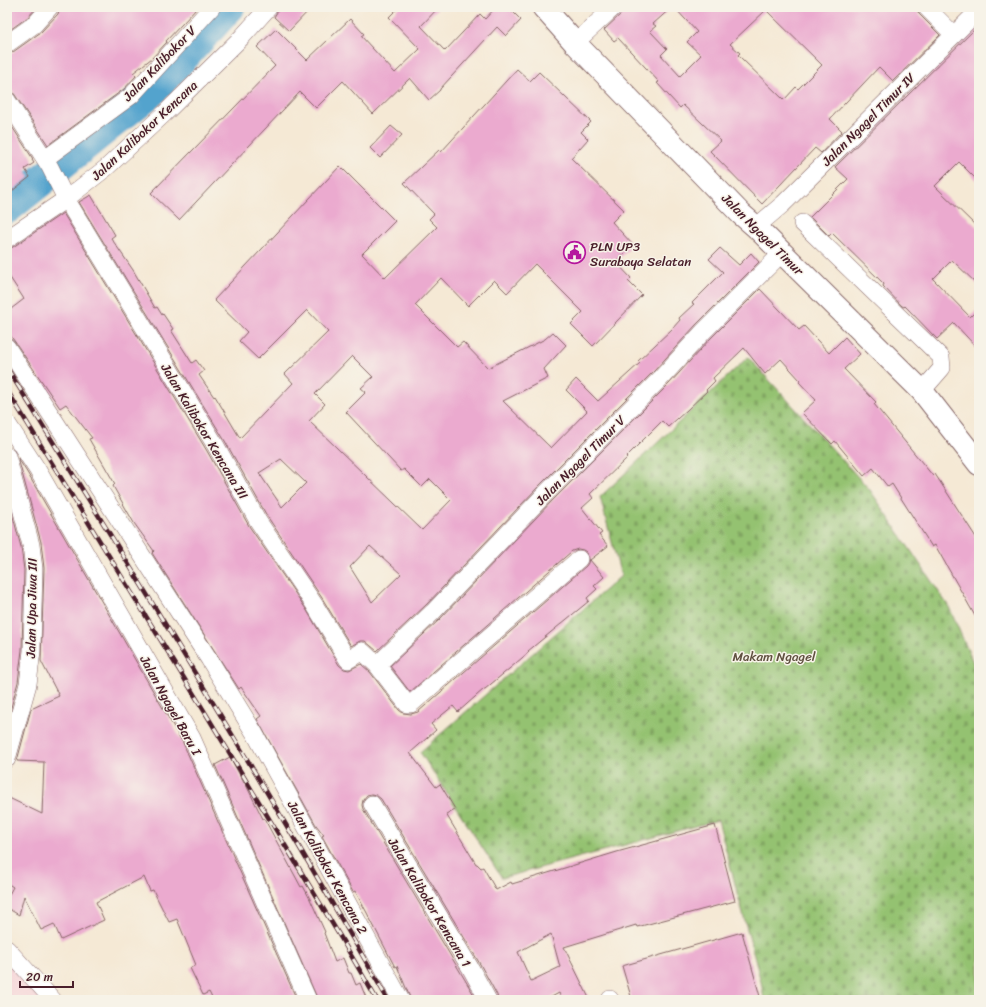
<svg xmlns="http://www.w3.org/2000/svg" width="986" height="1007" viewBox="0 0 986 1007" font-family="Sriracha,sans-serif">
	<defs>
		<pattern id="cemetery-stones" width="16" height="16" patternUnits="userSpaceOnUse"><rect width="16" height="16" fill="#94c271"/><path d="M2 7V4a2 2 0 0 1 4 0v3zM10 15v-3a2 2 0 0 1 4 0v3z" fill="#81a662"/></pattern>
	</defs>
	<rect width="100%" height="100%" fill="#f7f3e8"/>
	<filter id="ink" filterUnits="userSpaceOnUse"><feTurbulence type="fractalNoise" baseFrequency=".025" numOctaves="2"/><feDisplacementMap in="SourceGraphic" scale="8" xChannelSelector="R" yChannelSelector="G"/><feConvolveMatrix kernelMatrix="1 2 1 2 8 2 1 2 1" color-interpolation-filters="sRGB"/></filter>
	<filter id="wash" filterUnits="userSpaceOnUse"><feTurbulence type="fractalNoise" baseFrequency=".012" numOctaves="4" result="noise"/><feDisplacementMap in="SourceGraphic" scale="16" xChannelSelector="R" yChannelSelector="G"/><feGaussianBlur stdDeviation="0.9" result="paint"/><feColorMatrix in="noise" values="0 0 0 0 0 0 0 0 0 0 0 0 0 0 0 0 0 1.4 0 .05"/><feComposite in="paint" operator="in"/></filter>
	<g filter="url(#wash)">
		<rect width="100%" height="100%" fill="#f5e9d5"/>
		<!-- built -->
		<path fill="#f6cfd5" d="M 7,960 L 29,982 L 41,1000 L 7,1000 Z"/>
		<!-- cemetery -->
		<path fill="url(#cemetery-stones)" stroke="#6f704e" d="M 748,357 L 870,490 L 949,607 L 979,676 L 979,1000 L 764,1000 L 761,982 L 718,820 L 502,878 L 420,752 L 621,576 L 600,497 Z"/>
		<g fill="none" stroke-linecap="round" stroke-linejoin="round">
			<!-- river -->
			<path stroke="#52a3cd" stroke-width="32" d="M 7,208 L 154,89 L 229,7"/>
		</g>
		<g id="blocks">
			<!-- building -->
			<path fill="#ebaacf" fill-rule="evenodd" d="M 7,7 L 37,7 L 28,17 L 7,32 Z
				M 60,7 L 198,7 L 166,41 L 167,42 L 152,58 L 133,73 L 136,76 L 124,89 L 48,145 L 15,95 L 12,91 L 7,90 L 7,54 L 13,52 L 41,32 L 58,14 Z
				M 279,7 L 312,7 L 289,31 L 274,17 L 279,9 Z
				M 399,7 L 439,7 L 421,26 L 445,51 L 480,14 L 485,19 L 496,7 L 508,7 L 521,20 L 506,36 L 497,27 L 440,89 L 440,90 L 429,100 L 410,78 L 373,114 L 343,81 L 316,108 L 300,92 L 179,220 L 151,193 L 275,66 L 257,47 L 276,29 L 307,60 L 350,19 L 364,34 L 361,36 L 395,73 L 420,49 L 389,17 Z
				M 624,7 L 672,7 L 653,24 L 656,26 L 650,31 L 667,49 L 661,55 L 680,76 L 701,55 L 687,42 L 697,32 L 674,7 L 916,7 L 919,14 L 940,35 L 893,81 L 879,67 L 830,119 L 842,131 L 821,153 L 815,148 L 762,204 L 710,151 L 721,141 L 683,105 L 680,108 L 657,83 L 659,82 L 618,38 L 614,41 L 604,30 L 621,14 ZM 766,10 L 822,65 L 798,89 L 796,87 L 784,100 L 738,55 L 740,53 L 730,44 Z
				M 979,25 L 979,182 L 959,162 L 935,186 L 979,229 L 979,286 L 952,260 L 933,279 L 970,317 L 979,308 L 979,350 L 954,323 L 937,339 L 905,306 L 904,307 L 902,306 L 883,286 L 884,284 L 832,233 L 829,236 L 810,217 L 848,179 L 835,167 Z
				M 517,69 L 530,81 L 539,72 L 591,122 L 581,132 L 588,139 L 571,158 L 624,210 L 612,222 L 633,245 L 616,262 L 631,278 L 628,281 L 642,295 L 593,346 L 571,324 L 583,312 L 535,264 L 507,293 L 494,280 L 468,306 L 441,278 L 415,305 L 457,347 L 463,342 L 488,368 L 545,339 L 553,332 L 566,345 L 544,369 L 548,378 L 503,401 L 551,448 L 587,411 L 566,390 L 576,379 L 598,401 L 640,363 L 638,361 L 672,329 L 680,320 L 679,318 L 694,304 L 692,303 L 723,272 L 709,259 L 720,248 L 739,265 L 751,253 L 759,262 L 696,325 L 655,370 L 538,487 L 426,605 L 377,651 L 365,641 L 360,641 L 351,646 L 322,598 L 267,516 L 225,441 L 79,202 L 91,195 L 115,235 L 111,238 L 133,270 L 155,308 L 157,307 L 162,315 L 163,314 L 173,329 L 171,330 L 192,363 L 196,360 L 204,371 L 199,375 L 214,397 L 215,396 L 240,438 L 293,383 L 285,374 L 328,332 L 307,310 L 258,359 L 239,341 L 247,332 L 214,300 L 340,166 L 395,221 L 362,254 L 385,278 L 437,227 L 429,219 L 434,214 L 404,183 L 439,150 L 441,152 ZM 352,356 L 373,377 L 361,388 L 366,392 L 346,412 L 401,471 L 404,469 L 422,487 L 430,479 L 451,500 L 422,530 L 309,421 L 325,404 L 315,394 ZM 281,459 L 306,483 L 282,507 L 259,473 ZM 370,546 L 401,574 L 372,602 L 350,567 Z
				M 7,119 L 33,159 L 32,160 L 34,163 L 25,169 L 30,177 L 7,195 Z
				M 391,126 L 402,135 L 380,158 L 370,148 Z
				M 63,213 L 207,451 L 249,526 L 306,609 L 339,665 L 344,669 L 349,670 L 361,664 L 370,672 L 399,710 L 403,713 L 411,714 L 418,712 L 586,566 L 588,563 L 589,558 L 586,552 L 583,550 L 578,549 L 572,551 L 410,692 L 390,666 L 440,619 L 552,501 L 669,384 L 710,339 L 760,289 L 799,330 L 804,326 L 829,353 L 845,337 L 860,354 L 844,369 L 876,402 L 874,404 L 933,476 L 935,474 L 979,542 L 979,623 L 935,545 L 932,547 L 892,484 L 888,487 L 873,468 L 864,476 L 835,441 L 832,444 L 802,413 L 816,400 L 799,382 L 800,380 L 781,359 L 765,374 L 744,348 L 713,378 L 715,381 L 706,390 L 707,391 L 687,410 L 668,427 L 662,421 L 626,457 L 627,458 L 590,494 L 593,498 L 582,508 L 602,533 L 599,535 L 608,546 L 590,560 L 604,577 L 594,586 L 597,589 L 587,598 L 589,601 L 528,651 L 529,652 L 509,669 L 485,689 L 484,689 L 458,712 L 453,706 L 431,724 L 436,730 L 410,753 L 436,787 L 440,784 L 455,809 L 446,814 L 476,864 L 477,864 L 481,868 L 483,867 L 496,890 L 511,882 L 512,884 L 617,852 L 715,825 L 735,901 L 637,927 L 636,925 L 564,947 L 590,1000 L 562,1000 L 559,993 L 546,1000 L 498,1000 L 497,995 L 480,964 L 381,799 L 376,795 L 371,794 L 367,795 L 363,800 L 362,805 L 363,809 L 477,1000 L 411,1000 L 397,966 L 395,967 L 366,911 L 355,891 L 353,892 L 322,836 L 324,835 L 316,825 L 257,719 L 261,716 L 241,687 L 239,689 L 152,553 L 154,551 L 134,523 L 113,486 L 115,484 L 89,439 L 92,438 L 66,404 L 60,408 L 15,342 L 7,331 L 7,312 L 24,299 L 7,273 L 7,249 L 13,247 ZM 551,934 L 560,967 L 531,981 L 518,952 Z
				M 18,458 L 28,474 L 183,743 L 297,1000 L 213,1000 L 209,992 L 203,995 L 190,968 L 196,965 L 177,919 L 169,922 L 153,890 L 150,891 L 144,877 L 96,902 L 104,920 L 61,940 L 54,924 L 41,930 L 24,896 L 19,915 L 7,908 L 7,898 L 13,887 L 7,883 L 7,797 L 42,814 L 44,762 L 17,761 L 31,709 L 59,696 L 41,661 L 44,568 L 41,542 Z
				M 7,494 L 21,547 L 24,570 L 22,650 L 18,682 L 7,722 Z
				M 230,757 L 244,783 L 245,783 L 263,819 L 264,818 L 301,887 L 303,886 L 310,899 L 325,932 L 324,933 L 335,962 L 343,958 L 349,973 L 351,973 L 356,985 L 360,983 L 367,1000 L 318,1000 L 215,765 Z
				M 742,932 L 761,1000 L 632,1000 L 622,966 Z"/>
		</g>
	</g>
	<g filter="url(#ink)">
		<use href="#blocks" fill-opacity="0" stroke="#866666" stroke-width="1"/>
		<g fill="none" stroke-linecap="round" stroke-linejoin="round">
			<defs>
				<path id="minor" d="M 926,7 L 954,35
					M 575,43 L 614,7
					M 7,44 L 35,24 L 50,7
					M 7,100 L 50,167 L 66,199 L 216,446 L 258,521 L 314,604 L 348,660 L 362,651 L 377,665 L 407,704 L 411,704 L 579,559
					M 45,159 L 131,96 L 212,7
					M 802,223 L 941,357 L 942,368 L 922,391
					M 756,227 L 783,204 L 979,10
					M 7,239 L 66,199 L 106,168 L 164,114 L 242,37 L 269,7
					M 7,347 L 209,659 L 255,734 L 401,1000
					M 7,423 L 37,469 L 192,738 L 308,1000
					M 7,456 L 31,545 L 34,569 L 32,651 L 28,684 L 7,759
					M 377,665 L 433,612 L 545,494 L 662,377 L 703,332 L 782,253
					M 372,804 L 471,969 L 488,1000
					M 7,949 L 53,1000
					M 610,1000 L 610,999"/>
				<path id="tertiary" d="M 543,7 L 575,43 L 741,214 L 756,227 L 922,391 L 979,464"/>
			</defs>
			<!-- minor casing -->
			<use href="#minor" stroke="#866666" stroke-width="18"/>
			<!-- tertiary casing -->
			<use href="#tertiary" stroke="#866666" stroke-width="24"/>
			<!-- minor -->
			<use href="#minor" stroke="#fff" stroke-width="17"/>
			<!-- tertiary -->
			<use href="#tertiary" stroke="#fff" stroke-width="22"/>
			<defs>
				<path id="rail" d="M 7,368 C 137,577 266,786 388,1000
					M 7,390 L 203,709 L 341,938 L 377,1000"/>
			</defs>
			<!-- rail casing -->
			<use href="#rail" stroke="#4a1f2b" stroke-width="4.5"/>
			<!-- rail -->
			<use href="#rail" stroke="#f7f3e8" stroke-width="3" stroke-dasharray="9" stroke-linecap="butt"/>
		</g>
	</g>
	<!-- icons -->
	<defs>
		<symbol id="civic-ring" viewBox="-11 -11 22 22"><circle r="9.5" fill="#f7f3e8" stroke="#b5179e" stroke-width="1.5"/><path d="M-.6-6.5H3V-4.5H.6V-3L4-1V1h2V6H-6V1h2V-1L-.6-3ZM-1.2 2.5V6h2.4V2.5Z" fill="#b5179e"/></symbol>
	</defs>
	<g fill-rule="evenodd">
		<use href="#civic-ring" x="562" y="240" width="25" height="25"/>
	</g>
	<g text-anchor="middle" stroke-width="3" stroke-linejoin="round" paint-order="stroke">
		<!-- street labels -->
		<g font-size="13" fill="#4a1f2b" stroke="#f7f3e8">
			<text transform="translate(159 63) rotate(-46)" y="5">Jalan Kalibokor V</text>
			<text transform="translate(868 119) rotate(-45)" y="5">Jalan Ngagel Timur IV</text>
			<text transform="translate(144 130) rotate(-43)" y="5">Jalan Kalibokor Kencana</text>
			<text transform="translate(763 234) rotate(45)" y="5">Jalan Ngagel Timur</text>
			<text transform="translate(205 431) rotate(59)" y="5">Jalan Kalibokor Kencana III</text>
			<text transform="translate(580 460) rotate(-45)" y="5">Jalan Ngagel Timur V</text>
			<text transform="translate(31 608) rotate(-89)" y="5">Jalan Upa Jiwa III</text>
			<text transform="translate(171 705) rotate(61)" y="5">Jalan Ngagel Baru I</text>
			<text transform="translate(328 867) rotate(61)" y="5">Jalan Kalibokor Kencana 2</text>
			<text transform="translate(430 902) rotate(59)" y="5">Jalan Kalibokor Kencana 1</text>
		</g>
		<!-- poi labels -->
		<g font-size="13" fill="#4a1f2b" stroke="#f7f3e8" text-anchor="start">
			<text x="590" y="251">PLN UP3<tspan x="590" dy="15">Surabaya Selatan</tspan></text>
		</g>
		<!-- park labels -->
		<g font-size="13" fill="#605040" stroke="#f7f3e8">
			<text x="774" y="661">Makam Ngagel</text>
		</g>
	</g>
	<!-- margin -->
	<rect width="986" height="1007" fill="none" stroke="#f7f3e8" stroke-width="24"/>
	<!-- scale -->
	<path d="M20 981v6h53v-6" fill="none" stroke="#4a1f2b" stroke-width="2"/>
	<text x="26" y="981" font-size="12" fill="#4a1f2b" stroke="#f7f3e8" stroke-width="3" paint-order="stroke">20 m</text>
</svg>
